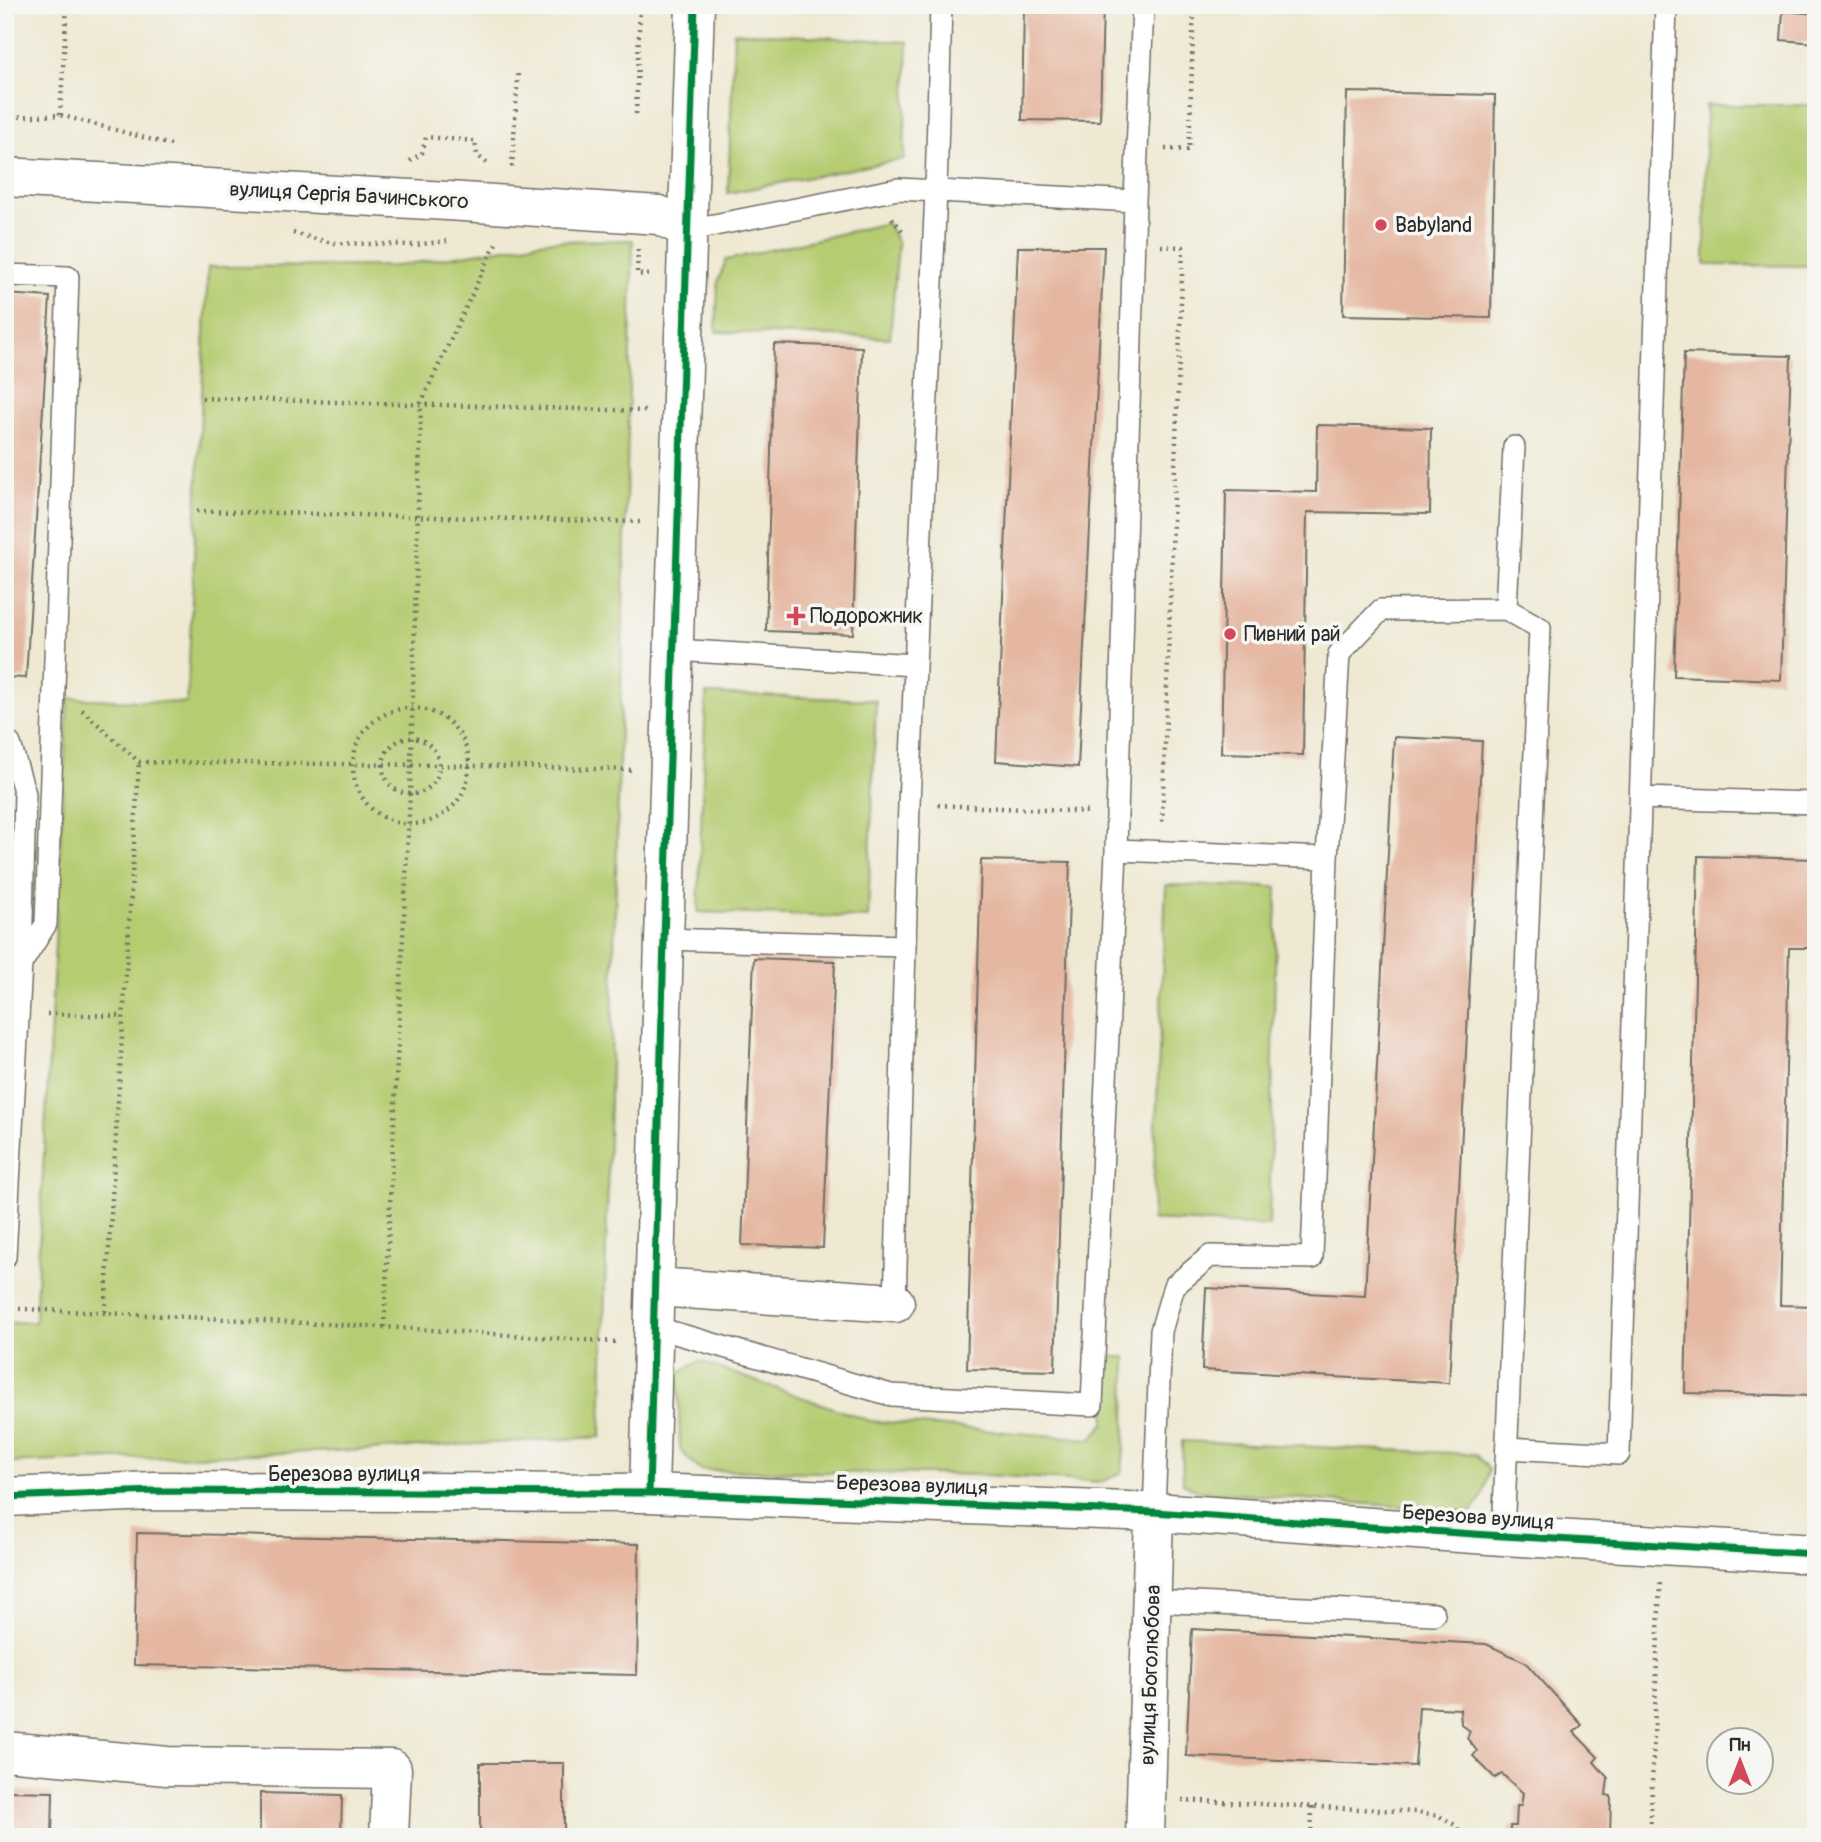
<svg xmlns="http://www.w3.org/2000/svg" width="1821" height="1842" viewBox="0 0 1821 1842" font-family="Pangolin,sans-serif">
	<rect width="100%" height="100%" fill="#f6f6f2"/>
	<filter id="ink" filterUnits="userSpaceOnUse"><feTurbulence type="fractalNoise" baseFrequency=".0143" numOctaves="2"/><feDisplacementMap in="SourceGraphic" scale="14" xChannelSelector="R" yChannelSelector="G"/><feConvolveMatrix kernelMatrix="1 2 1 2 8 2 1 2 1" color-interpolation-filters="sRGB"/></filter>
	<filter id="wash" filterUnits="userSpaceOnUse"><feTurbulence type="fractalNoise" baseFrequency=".00686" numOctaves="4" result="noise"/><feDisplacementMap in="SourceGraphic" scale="28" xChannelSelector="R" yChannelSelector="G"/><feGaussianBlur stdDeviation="1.57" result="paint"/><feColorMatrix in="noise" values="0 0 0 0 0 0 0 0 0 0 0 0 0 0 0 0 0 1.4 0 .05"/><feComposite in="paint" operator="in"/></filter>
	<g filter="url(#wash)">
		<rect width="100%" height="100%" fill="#efe9d3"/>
		<!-- green -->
		<path fill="#b5cc71" stroke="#707c4e" stroke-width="2" d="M 734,32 L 908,42 L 904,159 L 728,193 Z
			M 1706,105 L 1816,105 L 1816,266 L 1705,265 Z
			M 887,223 L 898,244 L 890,338 L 716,332 L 718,281 L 726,260 Z
			M 633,240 L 601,1437 L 367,1450 L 5,1463 L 5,1323 L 35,1322 L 68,698 L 187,703 L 208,267 L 396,266 L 547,241 Z
			M 706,694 L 876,700 L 868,918 L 698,912 Z
			M 1166,885 L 1277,887 L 1269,1226 L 1152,1220 Z
			M 1108,1357 L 1126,1357 L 1125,1437 L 1122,1472 L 1102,1482 L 985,1475 L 700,1470 L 680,1450 L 678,1374 L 699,1361 L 870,1421 L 1091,1439 L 1105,1423 Z
			M 1182,1441 L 1475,1454 L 1489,1469 L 1483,1496 L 1472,1512 L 1199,1491 L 1183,1483 Z"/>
		<g id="blocks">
			<!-- building -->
			<path fill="#e5b7a1" d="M 1024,5 L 1103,5 L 1100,121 L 1022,120 Z
				M 1783,11 L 1816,14 L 1816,43 L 1781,40 Z
				M 1347,92 L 1495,95 L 1491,318 L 1343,315 Z
				M 1018,247 L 1104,247 L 1078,767 L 996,761 Z
				M 5,294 L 50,297 L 26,678 L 5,677 Z
				M 774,344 L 862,347 L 853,634 L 766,631 Z
				M 1684,353 L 1791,356 L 1781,680 L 1674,676 Z
				M 1317,425 L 1431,428 L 1430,514 L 1307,512 L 1303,755 L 1221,753 L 1226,490 L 1316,492 Z
				M 1394,737 L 1482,741 L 1449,1383 L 1202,1370 L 1206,1288 L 1365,1296 Z
				M 1698,856 L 1816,859 L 1816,948 L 1789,948 L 1780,1305 L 1816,1306 L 1816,1396 L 1685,1393 Z
				M 981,860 L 1070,862 L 1055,1371 L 967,1369 Z
				M 754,958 L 835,961 L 823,1248 L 742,1245 Z
				M 137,1533 L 639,1544 L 637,1675 L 134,1665 Z
				M 1192,1629 L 1486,1644 L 1525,1662 L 1582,1725 L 1574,1732 L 1598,1757 L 1594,1762 L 1608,1778 L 1606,1795 L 1611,1796 L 1610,1837 L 1510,1837 L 1510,1826 L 1516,1826 L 1517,1806 L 1521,1806 L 1523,1793 L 1502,1774 L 1495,1778 L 1473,1756 L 1477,1751 L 1467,1738 L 1470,1731 L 1461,1724 L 1460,1709 L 1419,1707 L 1415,1766 L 1186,1756 Z
				M 480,1763 L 564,1763 L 564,1837 L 480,1837 Z
				M 5,1791 L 53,1792 L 52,1837 L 5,1837 Z
				M 260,1793 L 342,1795 L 341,1837 L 260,1837 Z"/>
		</g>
	</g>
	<g filter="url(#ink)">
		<use href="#blocks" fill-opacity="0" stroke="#706e66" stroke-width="2"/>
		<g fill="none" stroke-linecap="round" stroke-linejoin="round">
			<defs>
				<path id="service" d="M 689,230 L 898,189 L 1135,201
					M 5,275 L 68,277 L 46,924 L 21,964 L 5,1257
					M 675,650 L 914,665
					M 5,744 L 10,744 L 25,794 L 21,962
					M 1641,798 L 1816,803
					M 1116,850 L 1327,858
					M 664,939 L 904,946
					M 895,1303 L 909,804 L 936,191 L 941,5
					M 654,1327 L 891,1395 L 1092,1405 L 1116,850 L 1135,201 L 1143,5
					M 1507,1448 L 1619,1454 L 1666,5
					M 1154,1512 L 1161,1331 L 1174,1286 L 1210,1256 L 1312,1258 L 1327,858 L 1339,654 L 1381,610 L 1506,609 L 1514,447
					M 1503,1536 L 1540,628 L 1506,609
					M 1152,1601 L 1434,1614"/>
				<path id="minor" d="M 5,177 L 448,201 L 659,215 L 689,230
					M 655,1287 L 895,1303
					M 649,1493 L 664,939 L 695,5
					M 5,1497 L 154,1491 L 649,1493 L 1154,1512 L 1503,1536 L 1816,1554
					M 5,1751 L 167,1766 L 392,1769 L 389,1837
					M 1145,1837 L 1154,1512"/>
			</defs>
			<!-- service casing -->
			<use href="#service" stroke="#706e66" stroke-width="24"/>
			<!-- minor casing -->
			<use href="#minor" stroke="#706e66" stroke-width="41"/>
			<!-- path -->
			<path stroke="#706e66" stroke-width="4.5" stroke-dasharray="2 5" stroke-linecap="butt" d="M 636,114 L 640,5
				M 60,115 L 67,5
				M 5,117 L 60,115 L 175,146
				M 1165,149 L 1189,150 L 1194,5
				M 410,161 L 422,153 L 426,137 L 475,141 L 477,155 L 489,165
				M 512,167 L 518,74
				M 892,218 L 904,233
				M 293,233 L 332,243 L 415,245 L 447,241
				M 1161,246 L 1183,247 L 1162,825
				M 638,249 L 637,274 L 649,275
				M 202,398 L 646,411
				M 197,511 L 640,522
				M353 766a58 58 0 1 1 116 0a58 58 0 1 1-116 0Z
				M 82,710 L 139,762 L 439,765 L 634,770
				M383 766a28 28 0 1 1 56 0a28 28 0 1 1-56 0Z
				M 938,805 L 1090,812
				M 47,1014 L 123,1016
				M 5,1308 L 384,1327 L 617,1342
				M 105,1312 L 139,762
				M 384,1327 L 410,794 L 421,403 L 496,243
				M 1182,1800 L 1417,1812 L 1439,1816 L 1457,1826 L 1460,1837
				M 1311,1837 L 1312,1806
				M 1650,1837 L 1660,1582"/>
			<!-- service -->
			<use href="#service" stroke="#fff" stroke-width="21"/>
			<!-- minor -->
			<use href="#minor" stroke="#fff" stroke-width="38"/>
			<defs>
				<path id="cycleway" d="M 649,1493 L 664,939 L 695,5
					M 5,1497 L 154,1491 L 649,1493 L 1154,1512 L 1503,1536 L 1816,1554"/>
			</defs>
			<!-- cycleway casing -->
			<use href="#cycleway" stroke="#f6f6f2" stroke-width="11"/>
			<!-- cycleway -->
			<use href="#cycleway" stroke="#00873e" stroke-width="7"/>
		</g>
	</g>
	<!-- markers -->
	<g fill="#d1495b" stroke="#f6f6f2" stroke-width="2.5">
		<circle cx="1381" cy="225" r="7"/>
		<path d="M792.5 605.5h7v7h7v7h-7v7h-7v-7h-7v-7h7z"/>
		<circle cx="1230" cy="634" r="7"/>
	</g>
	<g text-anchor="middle" stroke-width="7" stroke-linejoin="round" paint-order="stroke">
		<!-- street labels -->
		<g font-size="21" fill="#2b2b2b" stroke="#f6f6f2">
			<text transform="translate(349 195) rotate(3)" y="7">вулиця Сергія Бачинського</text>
			<text x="344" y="1481">Березова вулиця</text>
			<text transform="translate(912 1485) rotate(2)" y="7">Березова вулиця</text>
			<text transform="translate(1478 1517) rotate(4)" y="7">Березова вулиця</text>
			<text transform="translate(1150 1675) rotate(-88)" y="7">вулиця Боголюбова</text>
		</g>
		<!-- poi labels -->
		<g font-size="21" fill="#2b2b2b" stroke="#f6f6f2" text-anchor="start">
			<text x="1395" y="232">Babyland</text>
			<text x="810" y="623">Подорожник</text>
			<text x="1244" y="641">Пивний рай</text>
		</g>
	</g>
	<!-- margin -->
	<rect width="1821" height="1842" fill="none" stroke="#f6f6f2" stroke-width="28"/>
	<!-- north arrow -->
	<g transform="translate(1740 1761)"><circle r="33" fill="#f6f6f2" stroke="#a5a5a2" stroke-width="2"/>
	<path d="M0-5L12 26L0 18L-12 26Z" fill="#d1495b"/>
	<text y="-10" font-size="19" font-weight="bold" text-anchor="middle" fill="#2b2b2b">Пн</text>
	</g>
</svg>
